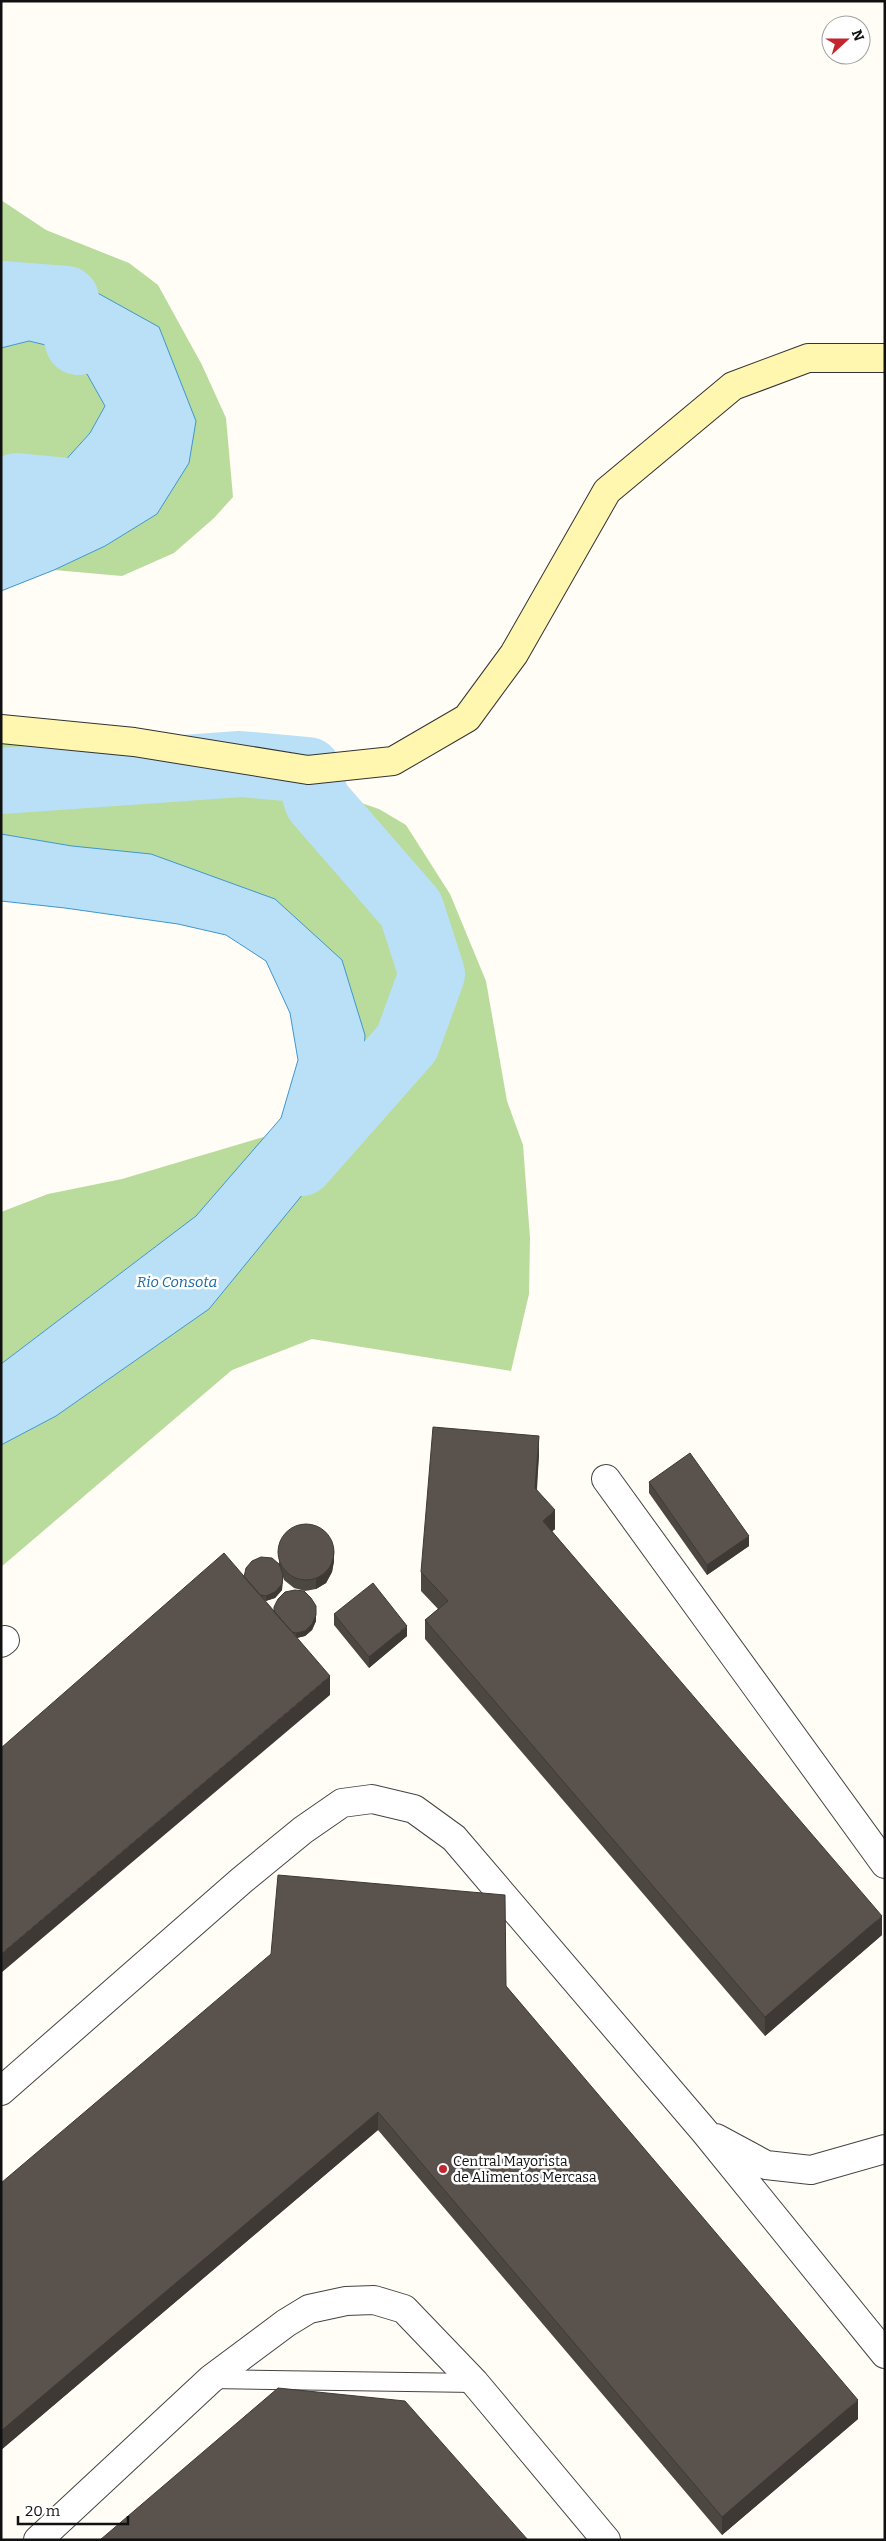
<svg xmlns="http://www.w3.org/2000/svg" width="886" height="2541" viewBox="0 0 886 2541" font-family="Bitter,serif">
	<rect width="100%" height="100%" fill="#fffdf5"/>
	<!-- forest -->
	<path fill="#b9dc9c" d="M 1,200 L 46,230 L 129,263 L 158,285 L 202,365 L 226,418 L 233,497 L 214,518 L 174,553 L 122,576 L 54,570 L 105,546 L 157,514 L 67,276 L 1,303 Z
		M 29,341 L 54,347 L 87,374 L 105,406 L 90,433 L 62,464 L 1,492 L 1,348 Z
		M 1,729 L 308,770 L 335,794 L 379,809 L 406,825 L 450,894 L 486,981 L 507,1101 L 523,1145 L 530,1238 L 529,1294 L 511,1371 L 312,1339 L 232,1370 L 1,1567 L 1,1445 L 56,1416 L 209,1309 L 271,1231 L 342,960 L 72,846 L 1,834 Z
		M 267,1136 L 196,1216 L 1,1364 L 1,1212 L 48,1194 L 122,1179 Z"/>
	<!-- water -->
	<path fill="#b9e0f7" stroke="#3f96cf" d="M 67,276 L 159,327 L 196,421 L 189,463 L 157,514 L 105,546 L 54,570 L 1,591 L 1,492 L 62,464 L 90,433 L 105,406 L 87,374 L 54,347 L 29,341 L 1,348 L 1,303 Z
		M 1,834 L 72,846 L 151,854 L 275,899 L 342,960 L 365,1035 L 362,1096 L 339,1150 L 209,1309 L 56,1416 L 1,1445 L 1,1364 L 196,1216 L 281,1118 L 298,1060 L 290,1013 L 266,961 L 226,935 L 178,924 L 65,908 L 1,901 Z"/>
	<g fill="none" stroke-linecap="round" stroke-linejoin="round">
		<!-- river -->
		<path stroke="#b9e0f7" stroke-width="66" d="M 1,294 L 66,299 L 78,342
			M 1,492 L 17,486 L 88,493 L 100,486
			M 1,781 L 240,764 L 308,770 L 317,801 L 411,909 L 432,974 L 407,1043 L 301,1163"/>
		<defs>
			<path id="lane" d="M 211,2379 L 475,2383"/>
			<path id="street" d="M 606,1479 L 885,1864
				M 1,1643 L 5,1640
				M 1,2091 L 242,1880 L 303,1830 L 342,1803 L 372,1799 L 414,1809 L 454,1838 L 705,2132 L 885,2354
				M 716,2138 L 766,2165 L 811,2170 L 885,2149
				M 38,2540 L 211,2379 L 286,2323 L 309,2309 L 346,2301 L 374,2300 L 404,2309 L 475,2383 L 606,2540"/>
			<path id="secondary" d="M 1,729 L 134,742 L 308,770 L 393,761 L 467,718 L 514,654 L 607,491 L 733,386 L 808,358 L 885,358"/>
		</defs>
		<!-- lane casing -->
		<use href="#lane" stroke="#444" stroke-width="20"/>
		<!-- street casing -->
		<use href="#street" stroke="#444" stroke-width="30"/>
		<!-- secondary casing -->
		<use href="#secondary" stroke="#333" stroke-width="30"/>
		<!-- lane -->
		<use href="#lane" stroke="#fff" stroke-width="18"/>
		<!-- street -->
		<use href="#street" stroke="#fff" stroke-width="28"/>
		<!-- secondary -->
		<use href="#secondary" stroke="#fff6b0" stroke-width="28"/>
	</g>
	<!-- wall -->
	<path fill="#4d4742" d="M 539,1454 L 537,1490 L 555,1529 L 552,1531 L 882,1935 L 765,2036 L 425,1639 L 425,1620 L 438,1609 L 421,1591 L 421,1572 Z
		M 649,1482 L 749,1546 L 707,1575 L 649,1493 Z
		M 279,1548 L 334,1561 L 332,1572 L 326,1583 L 316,1589 L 305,1591 L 294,1588 L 284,1580 L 283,1577 L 282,1590 L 275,1598 L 265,1601 L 274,1611 L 316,1621 L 312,1630 L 305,1636 L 297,1638 L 330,1695 L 244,1577 L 279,1564 Z
		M 334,1614 L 407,1636 L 369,1668 L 334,1625 Z
		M 506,1986 L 858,2419 L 722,2535 L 378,2130 L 1,2450 L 1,2183 Z"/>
	<!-- shaded-wall -->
	<path fill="#3f3936" d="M 539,1436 L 539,1454 L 535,1507 L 535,1488 Z
		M 555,1510 L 555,1529 L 543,1539 L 543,1521 Z
		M 749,1536 L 749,1546 L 707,1575 L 707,1565 Z
		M 334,1550 L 334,1561 L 332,1572 L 326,1583 L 316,1589 L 316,1578 Z
		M 283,1574 L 282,1590 L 275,1598 L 266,1601 L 266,1596 Z
		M 316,1615 L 316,1621 L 312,1630 L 305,1636 L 296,1638 L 296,1633 Z
		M 407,1626 L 407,1636 L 369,1668 L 369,1657 Z
		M 330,1676 L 330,1695 L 1,1973 L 1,1954 Z
		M 882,1916 L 882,1935 L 765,2036 L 765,2017 Z
		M 378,2112 L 378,2130 L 1,2450 L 1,2431 Z
		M 858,2400 L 858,2419 L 722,2535 L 722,2517 Z"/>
	<!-- building -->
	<path fill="#5a524d" stroke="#3f3936" d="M 433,1427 L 539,1436 L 535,1488 L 555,1510 L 543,1521 L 882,1916 L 765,2017 L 425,1620 L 448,1601 L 421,1572 Z
		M 690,1453 L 749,1536 L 707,1565 L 649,1482 Z
		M278 1552a28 28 0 1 1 56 0a28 28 0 1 1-56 0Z
		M 224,1553 L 330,1676 L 1,1954 L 1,1748 Z
		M 261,1557 L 272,1558 L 279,1564 L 283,1574 L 282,1584 L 275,1592 L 266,1596 L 260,1595 L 244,1577 L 246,1568 L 252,1561 Z
		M 373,1583 L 407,1626 L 369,1657 L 334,1614 Z
		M 295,1590 L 304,1591 L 311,1598 L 316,1606 L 316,1615 L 312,1624 L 305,1631 L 296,1633 L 292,1632 L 274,1612 L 274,1607 L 278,1599 L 285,1592 Z
		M 278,1875 L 505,1895 L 506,1986 L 858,2400 L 722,2517 L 378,2112 L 1,2431 L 1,2183 L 271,1954 Z
		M 278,2388 L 405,2401 L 528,2540 L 100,2540 Z"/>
	<!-- markers -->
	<circle fill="#c4262e" stroke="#fff" stroke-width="2" cx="443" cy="2169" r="5"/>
	<g text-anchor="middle" stroke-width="5" stroke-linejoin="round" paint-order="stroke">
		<!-- poi labels -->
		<g font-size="14" fill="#111" stroke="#fff" text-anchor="start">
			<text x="453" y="2166">Central Mayorista<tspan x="453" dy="16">de Alimentos Mercasa</tspan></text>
		</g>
		<!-- water labels -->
		<g font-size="15" font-style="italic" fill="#1768a6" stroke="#fff">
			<text x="177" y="1287">Rio Consota</text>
		</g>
	</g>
	<!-- border -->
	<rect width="886" height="2541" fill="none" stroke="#111111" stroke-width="5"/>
	<!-- north arrow -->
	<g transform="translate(846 40) rotate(69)"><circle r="24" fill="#ffffff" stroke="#a0a0a0"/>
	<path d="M0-4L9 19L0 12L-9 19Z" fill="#c4262e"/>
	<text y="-8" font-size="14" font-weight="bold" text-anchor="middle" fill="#111111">N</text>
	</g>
	<!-- scale -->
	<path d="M18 2516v8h110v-8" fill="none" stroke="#111111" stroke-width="2.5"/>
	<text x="25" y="2516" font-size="15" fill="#111111" stroke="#ffffff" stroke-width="4" paint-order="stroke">20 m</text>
</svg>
